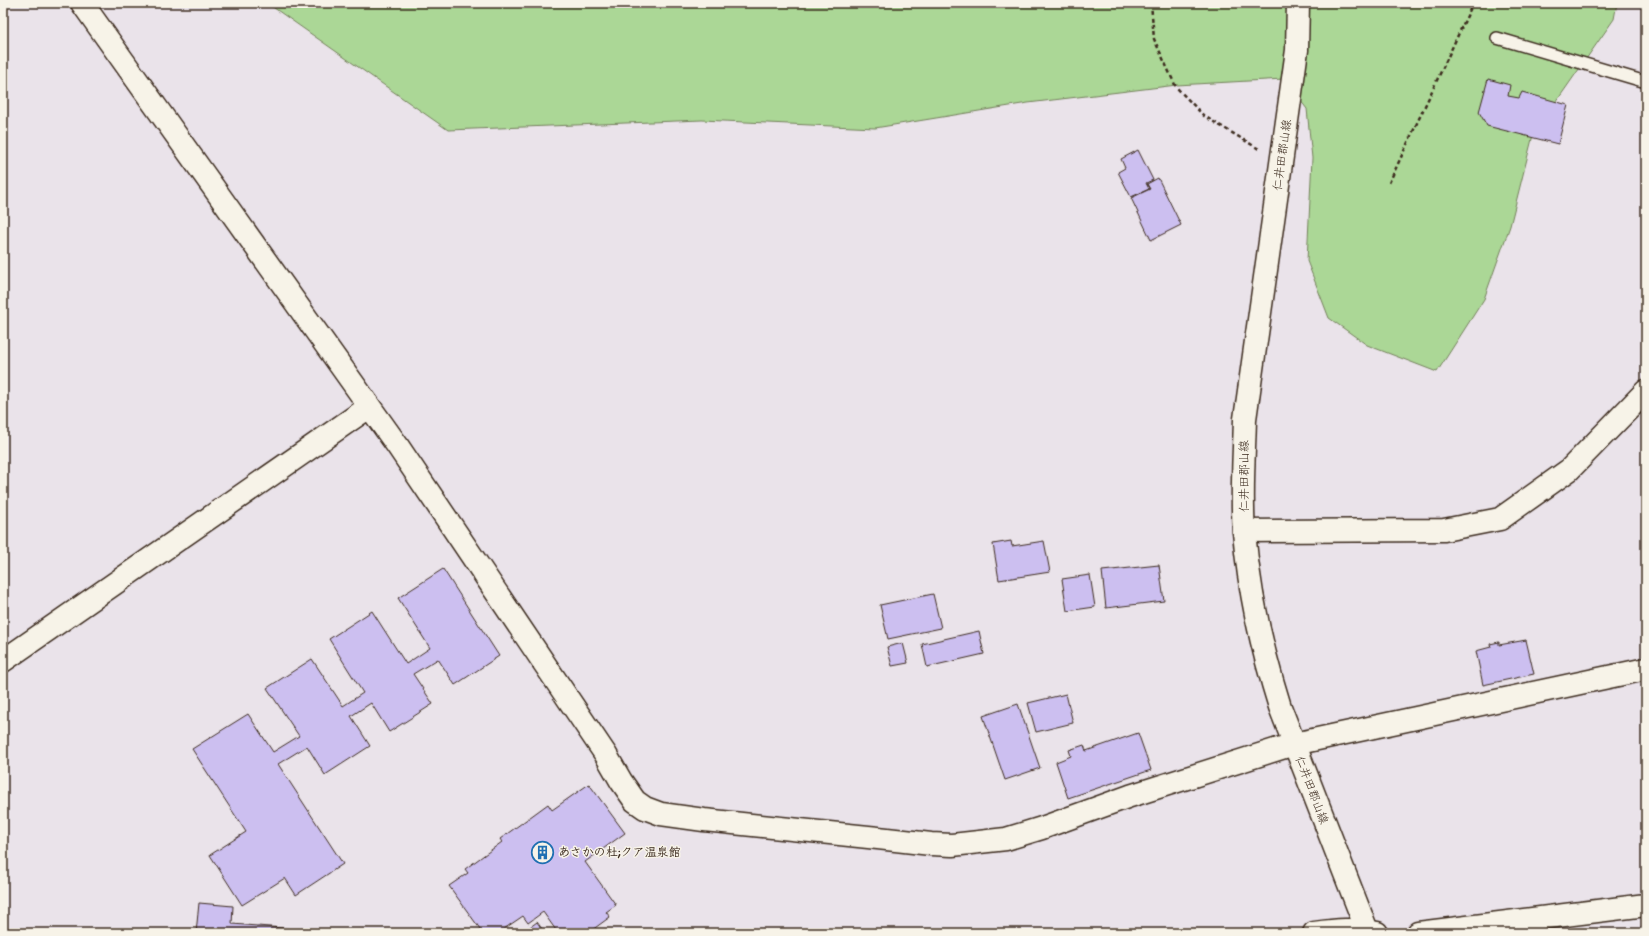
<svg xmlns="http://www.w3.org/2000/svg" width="1649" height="936" viewBox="0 0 1649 936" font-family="Mynerve,'Klee One',sans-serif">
	<rect width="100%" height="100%" fill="#eae3ea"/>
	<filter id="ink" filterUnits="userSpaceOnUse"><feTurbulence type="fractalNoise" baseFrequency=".025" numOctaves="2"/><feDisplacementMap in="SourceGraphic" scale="8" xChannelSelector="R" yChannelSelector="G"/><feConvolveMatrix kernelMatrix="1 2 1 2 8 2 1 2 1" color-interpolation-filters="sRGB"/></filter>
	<g filter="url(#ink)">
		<!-- green -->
		<path fill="#abd796" stroke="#73805a" d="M 267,3 L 1617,3 L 1614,19 L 1533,135 L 1510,226 L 1484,299 L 1437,372 L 1367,345 L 1329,318 L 1307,261 L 1312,158 L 1307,109 L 1284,79 L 1177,85 L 1028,103 L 875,128 L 702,120 L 448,130 Z"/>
		<!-- building -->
		<path fill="#ccbff0" stroke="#3b2a1e" d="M 1488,79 L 1510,85 L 1508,96 L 1519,98 L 1522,92 L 1568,105 L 1558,144 L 1487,126 L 1479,112 Z
			M 1138,150 L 1153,180 L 1146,183 L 1149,189 L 1131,197 L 1118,172 L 1125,168 L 1121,159 Z
			M 1158,178 L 1181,225 L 1151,240 L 1131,198 L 1150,189 L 1147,184 Z
			M 1011,541 L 1012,546 L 1044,541 L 1050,572 L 999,580 L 993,544 Z
			M 1159,565 L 1164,601 L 1106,608 L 1102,571 Z
			M 443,569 L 499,656 L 455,685 L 438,659 L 413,674 L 433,704 L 389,732 L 371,703 L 351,716 L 370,746 L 325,775 L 307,746 L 278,764 L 343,864 L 296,895 L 285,878 L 242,905 L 210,855 L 246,832 L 192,749 L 248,714 L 273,752 L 299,736 L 267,688 L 312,659 L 343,706 L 363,693 L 329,639 L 372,611 L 406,664 L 430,648 L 398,598 Z
			M 1090,575 L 1095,607 L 1067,611 L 1062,579 Z
			M 933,594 L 941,628 L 888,639 L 880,605 Z
			M 979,631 L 984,654 L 927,667 L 922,644 Z
			M 1526,640 L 1534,674 L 1483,685 L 1476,651 L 1491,647 L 1490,644 L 1499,642 L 1499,645 Z
			M 903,643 L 908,663 L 892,666 L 887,647 Z
			M 1066,694 L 1073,723 L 1036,732 L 1028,703 Z
			M 1018,704 L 1040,768 L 1005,780 L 983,716 Z
			M 1138,733 L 1151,770 L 1068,798 L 1056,762 L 1071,756 L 1069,750 L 1084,745 L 1086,751 Z
			M 589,784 L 625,833 L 585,862 L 616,905 L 606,912 L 610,917 L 588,933 L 558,933 L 543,912 L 528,923 L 523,916 L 498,933 L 483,933 L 449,886 L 468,873 L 465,869 L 502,842 L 500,839 L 548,804 L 552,810 Z
			M 199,903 L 233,906 L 232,924 L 344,933 L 196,933 Z
			M 537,922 L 545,933 L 522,933 Z"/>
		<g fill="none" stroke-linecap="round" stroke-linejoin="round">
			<defs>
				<path id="service" d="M 1497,38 L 1646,82"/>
				<path id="minor" d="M 82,3 L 397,445 L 606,755 L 621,781 L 635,801 L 645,808 L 661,814 L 704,820 L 878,838 L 931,844 L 952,845 L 1006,839 L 1042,828 L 1130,796 L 1294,744 L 1646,669
					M 3,661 L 369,407
					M 1314,933 C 1335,930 1356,928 1377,933
					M 1418,933 L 1646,905"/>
				<path id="tertiary" d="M 1244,531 L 1444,530 L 1500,519 L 1569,470 L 1646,391"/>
				<path id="secondary" d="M 1298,3 L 1297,50 L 1245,419 C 1244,457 1241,494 1244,532 C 1249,591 1262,650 1280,707 L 1368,933"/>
			</defs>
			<!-- service casing -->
			<use href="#service" stroke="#3b2a1e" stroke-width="14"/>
			<!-- minor casing -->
			<use href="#minor" stroke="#3b2a1e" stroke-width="25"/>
			<!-- tertiary casing -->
			<use href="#tertiary" stroke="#3b2a1e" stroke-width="25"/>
			<!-- secondary casing -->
			<use href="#secondary" stroke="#3b2a1e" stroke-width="25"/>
			<!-- path -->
			<path stroke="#3b2a1e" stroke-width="2.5" stroke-dasharray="4 3" stroke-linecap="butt" d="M 1151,3 L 1154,39 L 1176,87 L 1204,116 L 1259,149
				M 1389,183 L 1473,3"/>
			<!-- service -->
			<use href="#service" stroke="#f7f3e8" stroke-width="11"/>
			<!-- minor -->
			<use href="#minor" stroke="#f7f3e8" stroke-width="22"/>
			<!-- tertiary -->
			<use href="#tertiary" stroke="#f7f3e8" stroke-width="22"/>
			<!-- secondary -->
			<use href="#secondary" stroke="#f7f3e8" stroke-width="22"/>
		</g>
	</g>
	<!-- icons -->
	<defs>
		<symbol id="building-ring" viewBox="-11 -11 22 22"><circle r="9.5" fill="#f7f3e8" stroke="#1f6fb2" stroke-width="1.5"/><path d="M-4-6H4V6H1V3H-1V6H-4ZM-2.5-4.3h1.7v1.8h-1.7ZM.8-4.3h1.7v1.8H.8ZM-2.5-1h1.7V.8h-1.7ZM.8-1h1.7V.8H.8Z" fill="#1f6fb2"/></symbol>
	</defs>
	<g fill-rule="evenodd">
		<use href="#building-ring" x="530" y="840" width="25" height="25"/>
	</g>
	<g text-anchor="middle" stroke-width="3" stroke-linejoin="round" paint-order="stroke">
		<!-- street labels -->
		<g font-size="12" fill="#3b2a1e" stroke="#f7f3e8">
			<text transform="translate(1282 155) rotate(-82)" y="4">仁井田郡山線</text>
			<text transform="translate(1244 476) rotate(-90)" y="4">仁井田郡山線</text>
			<text transform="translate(1312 790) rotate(69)" y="4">仁井田郡山線</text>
		</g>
		<!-- poi labels -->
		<g font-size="12" font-weight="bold" fill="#3b2a1e" stroke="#f7f3e8" text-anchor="start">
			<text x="558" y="856">あさかの杜;クア温泉館</text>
		</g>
	</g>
	<!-- margin -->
	<rect width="1649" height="936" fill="none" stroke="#f7f3e8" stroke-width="16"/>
	<rect x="8" y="8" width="1633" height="920" fill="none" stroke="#3b2a1e" stroke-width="1.5" filter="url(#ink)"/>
</svg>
